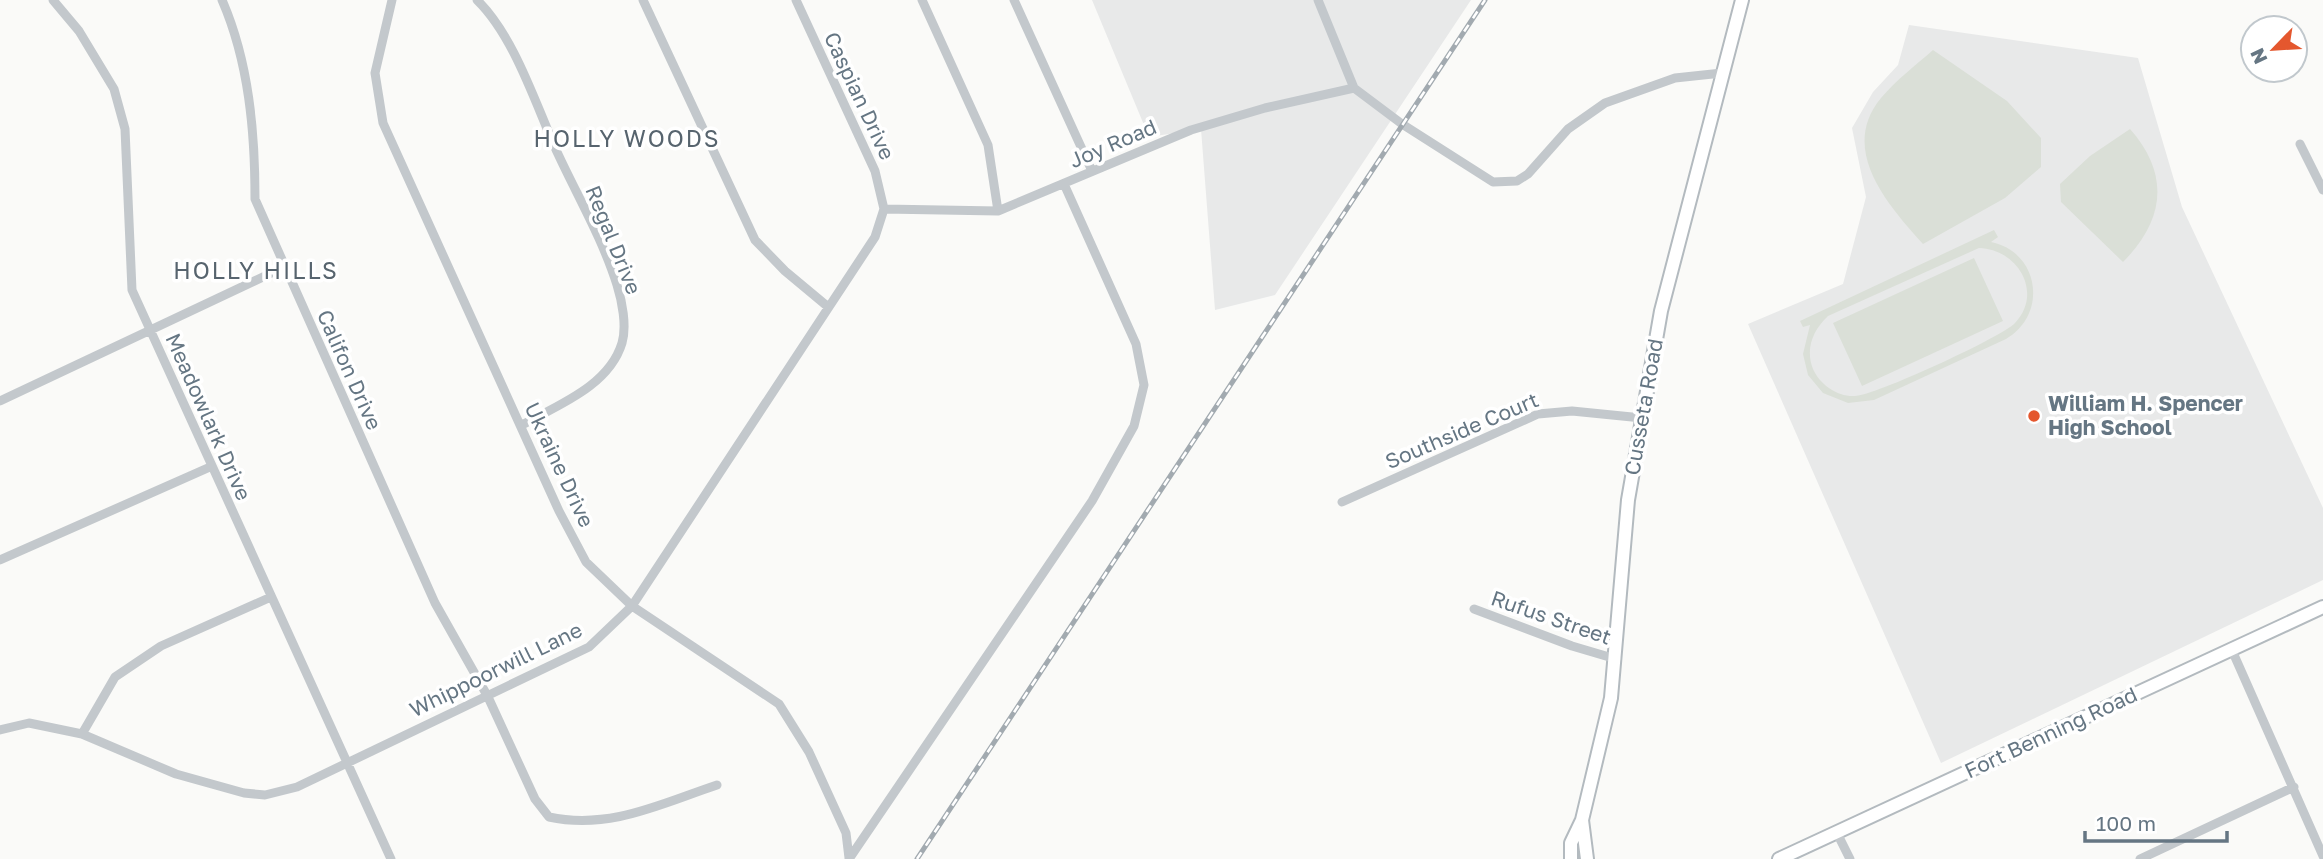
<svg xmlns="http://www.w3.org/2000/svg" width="2323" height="859" viewBox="0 0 2323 859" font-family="'Golos Text',sans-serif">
	<rect width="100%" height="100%" fill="#fafaf8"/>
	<!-- built -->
	<path fill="#e8e9e9" d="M 1092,0 L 1471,0 L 1275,295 L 1215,310 L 1201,129 L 1149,137 Z
		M 1909,25 L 2138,58 L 2182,207 L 2323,508 L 2323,580 L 1941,763 L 1748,324 L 1843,284 L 1866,197 L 1852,128 L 1873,92 L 1898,65 Z"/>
	<!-- green -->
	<path fill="#dadfd7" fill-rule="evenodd" d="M 1933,50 L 2007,101 L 2041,138 L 2041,167 L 2005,198 L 1923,244 C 1889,206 1838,150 1881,98 C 1896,80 1916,65 1933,50 Z
		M 2130,129 C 2170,174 2165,220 2123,262 L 2061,202 L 2060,184 L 2090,156 Z
		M 1994,230 L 1998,237 L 1991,242 C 2040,252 2048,315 2006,339 L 1874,400 L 1848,403 L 1823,393 L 1808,375 L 1803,354 L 1810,325 L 1803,327 L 1800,321 ZM 1979,248 C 2017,249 2044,292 2015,323 C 2002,337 1874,396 1855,396 C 1838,397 1820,385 1813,369 C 1805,349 1813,330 1828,316 Z
		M 1974,258 L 2003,321 L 1862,386 L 1833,323 Z"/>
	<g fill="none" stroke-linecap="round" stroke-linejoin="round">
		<defs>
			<path id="secondary" d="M 1582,820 L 1587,859
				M 1571,859 L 1571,843 L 1582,820 L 1611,698 L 1628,500 L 1661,311 L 1742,0
				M 1779,859 L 2323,607"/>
		</defs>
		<!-- secondary casing -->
		<use href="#secondary" stroke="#b3babf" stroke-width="16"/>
		<!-- street -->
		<path stroke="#c3c8cc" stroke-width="9" d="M 53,0 L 79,31 L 114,89 L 125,129 L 132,290 L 391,859
			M 222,0 C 249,62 255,132 255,199 L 435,603 L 488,697 L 535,799 L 549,817 C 610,830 660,804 717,785
			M 392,0 L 375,73 L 383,123 L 559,511 L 586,562 L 632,606 L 779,704 L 809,752 L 846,833 L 849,858
			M 477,0 C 515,37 536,106 558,154 C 578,197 603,240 617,285 C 622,301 627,326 622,343 C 609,386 558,405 522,425
			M 643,0 L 755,240 L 785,271 L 827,306
			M 796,0 L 875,171 L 884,209
			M 922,0 L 988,145 L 998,211
			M 1014,0 L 1092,171
			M 1318,0 L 1354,88 L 1402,124 L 1493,182 L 1517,181 L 1528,174 L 1568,129 L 1605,103 L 1675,78 L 1722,73
			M 2300,144 L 2323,190
			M 884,209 L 998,211 L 1191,130 L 1265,108 L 1354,88
			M 0,401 L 284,267
			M 1342,502 L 1538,414 L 1572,411 L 1642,418
			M 0,560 L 210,467
			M 1474,609 L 1572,646 L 1616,659
			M 2231,648 L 2323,856
			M 0,730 L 29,723 L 82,734 L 176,774 L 244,793 L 265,795 L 297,787 L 589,647 L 632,606 L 875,237 L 884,209
			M 82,734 L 115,677 L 161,646 L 271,597
			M 1837,833 L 1850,859
			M 849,859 L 1092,501 L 1134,426 L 1144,385 L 1136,344 L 1064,184
			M 2140,859 L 2294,787"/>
		<!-- secondary -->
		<use href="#secondary" stroke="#fff" stroke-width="12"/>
		<defs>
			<path id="rail" d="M 917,859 L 1485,0"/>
		</defs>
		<!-- rail casing -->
		<use href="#rail" stroke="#a2aab0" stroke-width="5"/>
		<!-- rail -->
		<use href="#rail" stroke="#fff" stroke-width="2.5" stroke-dasharray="8" stroke-linecap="butt"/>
	</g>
	<!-- markers -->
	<circle fill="#e4572e" stroke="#fff" stroke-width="2.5" cx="2034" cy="416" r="7"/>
	<g text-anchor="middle" stroke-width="7" stroke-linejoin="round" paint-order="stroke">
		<!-- street labels -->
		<g font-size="21" fill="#657683" stroke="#fff">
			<text transform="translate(859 96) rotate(65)" y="7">Caspian Drive</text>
			<text transform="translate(1113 144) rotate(-23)" y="7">Joy Road</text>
			<text transform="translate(613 240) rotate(68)" y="7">Regal Drive</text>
			<text transform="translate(349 370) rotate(66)" y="7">Califon Drive</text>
			<text transform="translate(1644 407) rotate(-80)" y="7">Cusseta Road</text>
			<text transform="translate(208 417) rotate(66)" y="7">Meadowlark Drive</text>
			<text transform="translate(1462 431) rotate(-23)" y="7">Southside Court</text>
			<text transform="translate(559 465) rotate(65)" y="7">Ukraine Drive</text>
			<text transform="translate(1551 618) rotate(19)" y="7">Rufus Street</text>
			<text transform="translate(496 670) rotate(-26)" y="7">Whippoorwill Lane</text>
			<text transform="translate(2051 733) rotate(-25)" y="7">Fort Benning Road</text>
		</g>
		<!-- poi labels -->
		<g font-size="21" font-weight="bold" fill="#657683" stroke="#fff" text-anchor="start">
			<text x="2048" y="411">William H. Spencer<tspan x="2048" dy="24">High School</tspan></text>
		</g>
		<!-- neighbourhood labels -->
		<g font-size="23" letter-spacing="2" fill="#57646e" stroke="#fff">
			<text x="627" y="147">HOLLY WOODS</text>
			<text x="256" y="279">HOLLY HILLS</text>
		</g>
	</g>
	<!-- north arrow -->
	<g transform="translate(2274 49) rotate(245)"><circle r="33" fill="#ffffff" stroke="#c1c8cd" stroke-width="2"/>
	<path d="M0-5L12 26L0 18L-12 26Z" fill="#e4572e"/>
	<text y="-10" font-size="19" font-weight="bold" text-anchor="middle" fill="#657683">N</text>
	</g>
	<!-- scale -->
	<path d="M2085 831v10h142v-10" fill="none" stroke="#657683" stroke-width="3.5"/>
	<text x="2096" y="831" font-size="21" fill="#657683" stroke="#ffffff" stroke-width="5" paint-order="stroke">100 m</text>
</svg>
